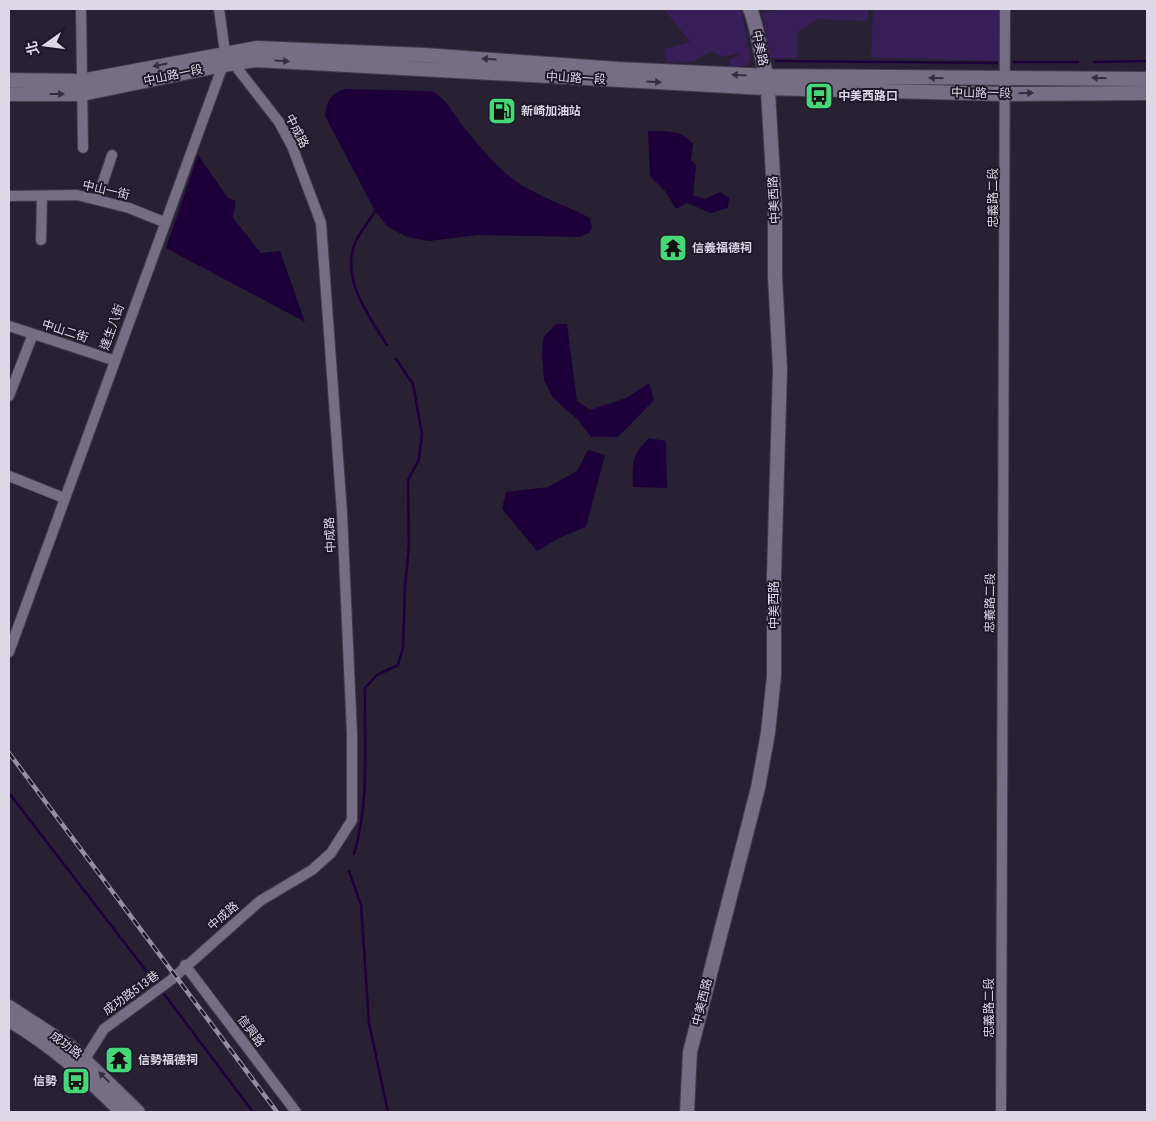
<svg xmlns="http://www.w3.org/2000/svg" width="1156" height="1121" viewBox="0 0 1156 1121" font-family="'Roboto Condensed','Noto Sans TC',sans-serif">
	<rect width="100%" height="100%" fill="#282134"/>
	<!-- green -->
	<path fill="#391f59" d="M 664,9 L 741,9 L 751,60 L 745,66 L 731,67 L 729,60 L 738,56 L 739,53 L 723,57 L 712,51 L 693,61 L 667,63 L 665,49 L 690,42 Z
		M 784,9 L 868,9 L 868,21 L 818,19 L 797,32 L 797,58 L 770,58 L 762,13 Z
		M 873,9 L 1000,9 L 999,61 L 871,57 Z"/>
	<!-- water -->
	<path fill="#1d0039" d="M 344,89 L 431,91 C 446,97 455,117 466,130 C 480,147 496,166 514,180 C 537,196 565,205 590,218 L 592,227 L 589,233 L 579,237 L 478,235 L 429,241 L 407,237 L 388,227 L 375,211 L 325,116 C 327,100 330,95 344,89 Z
		M 648,131 C 665,131 681,129 693,144 L 691,160 L 696,165 L 693,195 L 705,199 L 720,192 L 729,198 L 728,208 L 711,213 L 687,203 L 676,209 L 665,191 L 650,176 Z
		M 198,155 L 228,198 L 236,201 L 233,218 L 261,253 L 280,251 L 305,322 L 166,248 Z
		M 556,324 L 567,324 L 577,401 L 590,410 L 626,398 L 649,383 L 654,400 L 618,437 L 591,437 L 579,421 L 553,398 L 544,380 L 542,356 L 543,338 Z
		M 649,438 L 666,441 L 667,488 L 633,487 C 632,463 632,455 649,438 Z
		M 588,450 L 605,455 L 586,527 L 561,537 L 537,551 L 502,509 L 506,492 L 548,487 L 577,471 Z"/>
	<g fill="none" stroke-linecap="round" stroke-linejoin="round">
		<!-- stream -->
		<path stroke="#1d0039" stroke-width="2.5" d="M 776,61 L 997,63
			M 1014,62 L 1078,62
			M 1094,62 L 1147,61
			M 375,211 C 369,221 361,231 356,241 C 339,276 369,317 387,345
			M 9,793 L 154,981
			M 354,854 C 370,802 364,742 365,688 L 377,675 L 398,665 L 403,647 L 405,587 L 409,546 L 408,480 L 419,459 L 422,434 L 413,384 L 396,359
			M 349,871 L 361,905 L 369,1023 L 388,1112
			M 164,994 L 253,1112"/>
		<defs>
			<path id="minor" d="M 81,9 L 83,148
				M 9,196 L 77,195 L 129,208 L 164,222
				M 97,200 L 112,155
				M 41,240 L 42,196
				M 9,326 L 113,360
				M 9,396 L 33,334
				M 9,476 L 64,498
				M 9,652 L 223,65 L 225,52 L 219,9
				M 185,965 L 296,1112
				M 79,1063 L 85,1059 L 104,1029 L 171,980 L 260,901 L 312,870 L 331,853 L 352,820 L 352,734 L 342,513 L 321,223 L 292,146 L 279,122 L 230,59
				M 1001,1112 L 1005,9"/>
			<path id="tertiary" d="M 9,80 L 81,81 L 257,48 L 425,55 L 618,69 L 767,76 L 1147,79
				M 9,94 L 82,94 L 223,65 L 256,60 L 766,88 L 1005,94 L 1147,93
				M 9,1007 L 72,1048 L 138,1112
				M 9,1020 C 56,1048 83,1074 122,1112
				M 687,1112 L 690,1052 L 758,788 L 768,733 L 774,676 L 774,576 L 780,369 L 775,276 L 775,208 L 767,76 C 759,54 759,30 750,9"/>
		</defs>
		<!-- minor casing -->
		<use href="#minor" stroke="#423b4b" stroke-width="12"/>
		<!-- tertiary casing -->
		<use href="#tertiary" stroke="#423b4b" stroke-width="16"/>
		<!-- minor -->
		<use href="#minor" stroke="#756e84" stroke-width="10"/>
		<!-- tertiary -->
		<use href="#tertiary" stroke="#756e84" stroke-width="14"/>
		<defs>
			<path id="rail" d="M 9,753 L 277,1112"/>
		</defs>
		<!-- rail casing -->
		<use href="#rail" stroke="#95909f" stroke-width="4.5"/>
		<!-- rail -->
		<use href="#rail" stroke="#1f1829" stroke-width="2.5" stroke-dasharray="8" stroke-linecap="butt"/>
	</g>
	<!-- one-way arrows -->
	<defs><path id="oneway-solid" d="M-6-.8H1V-3.2L6.5 0L1 3.2V.8H-6Z" transform="scale(1.25)"/></defs>
	<g fill="#342e40">
		<use href="#oneway-solid" transform="translate(489 59) rotate(-176)"/>
		<use href="#oneway-solid" transform="translate(282 61) rotate(3)"/>
		<use href="#oneway-solid" transform="translate(160 65) rotate(169)"/>
		<use href="#oneway-solid" transform="translate(739 75) rotate(-177)"/>
		<use href="#oneway-solid" transform="translate(936 78) rotate(-179)"/>
		<use href="#oneway-solid" transform="translate(1099 78) rotate(-179)"/>
		<use href="#oneway-solid" transform="translate(654 82) rotate(3)"/>
		<use href="#oneway-solid" transform="translate(1026 93) rotate(-1)"/>
		<use href="#oneway-solid" transform="translate(57 94)"/>
		<use href="#oneway-solid" transform="translate(104 1077) rotate(-136)"/>
	</g>
	<!-- icons -->
	<defs>
		<symbol id="bus-square" viewBox="-11 -11 22 22"><rect x="-9" y="-9" width="18" height="18" rx="4" fill="#47d779" stroke="#1f1829"/><path d="M-5-6H5V4H4V6H2V4H-2V6H-4V4H-5ZM-3.5-4V0h7V-4ZM-3.5 1.2v1.5H-2V1.2ZM2 1.2v1.5H3.5V1.2Z" fill="#111"/></symbol>
		<symbol id="fuel-square" viewBox="-11 -11 22 22"><rect x="-9" y="-9" width="18" height="18" rx="4" fill="#47d779" stroke="#1f1829"/><path d="M-5.5-6h7V0h2V4h1.3V-2.5L3-4.5l.8-.8L6-3V5H2.5V1h-1V6h-7ZM-4.2-4.7v3.2H.2V-4.7Z" fill="#111"/></symbol>
		<symbol id="temple-square" viewBox="-11 -11 22 22"><rect x="-9" y="-9" width="18" height="18" rx="4" fill="#47d779" stroke="#1f1829"/><path d="M0-6L5-2H3V0L6.5 2.5H4V6H1.5V3h-3V6H-4V2.5H-6.5L-3 0V-2H-5Z" fill="#111"/></symbol>
	</defs>
	<g fill-rule="evenodd">
		<use href="#bus-square" x="803" y="80" width="32" height="32"/>
		<use href="#fuel-square" x="486" y="95" width="32" height="32"/>
		<use href="#temple-square" x="657" y="232" width="32" height="32"/>
		<use href="#temple-square" x="103" y="1044" width="32" height="32"/>
		<use href="#bus-square" x="60" y="1065" width="32" height="32"/>
	</g>
	<g text-anchor="middle" stroke-width="4" stroke-linejoin="round" paint-order="stroke">
		<!-- street labels -->
		<g font-size="12" fill="#dcd8e5" stroke="#1f1829">
			<text transform="translate(760 48) rotate(78)" y="4">中美路</text>
			<text transform="translate(173 75) rotate(-12)" y="4">中山路一段</text>
			<text transform="translate(576 78) rotate(3)" y="4">中山路一段</text>
			<text transform="translate(981 93) rotate(1)" y="4">中山路一段</text>
			<text transform="translate(297 131) rotate(63)" y="4">中成路</text>
			<text transform="translate(106 190) rotate(13)" y="4">中山一街</text>
			<text transform="translate(993 198) rotate(-90)" y="4">忠義路二段</text>
			<text transform="translate(774 200) rotate(-93)" y="4">中美西路</text>
			<text transform="translate(112 327) rotate(-70)" y="4">達生八街</text>
			<text transform="translate(65 331) rotate(18)" y="4">中山二街</text>
			<text transform="translate(330 535) rotate(-93)" y="4">中成路</text>
			<text transform="translate(990 603) rotate(-89)" y="4">忠義路二段</text>
			<text transform="translate(774 605) rotate(-90)" y="4">中美西路</text>
			<text transform="translate(223 916) rotate(-41)" y="4">中成路</text>
			<text transform="translate(131 993) rotate(-36)" y="4">成功路513巷</text>
			<text transform="translate(702 1002) rotate(-76)" y="4">中美西路</text>
			<text transform="translate(989 1008) rotate(-90)" y="4">忠義路二段</text>
			<text transform="translate(251 1031) rotate(53)" y="4">信興路</text>
			<text transform="translate(66 1045) rotate(37)" y="4">成功路</text>
		</g>
		<!-- poi labels -->
		<g font-size="12" font-weight="bold" fill="#dcd8e5" stroke="#1f1829" text-anchor="start">
			<text x="838" y="100">中美西路口</text>
			<text x="521" y="115">新崎加油站</text>
			<text x="692" y="252">信義福德祠</text>
			<text x="138" y="1064">信勢福德祠</text>
			<text x="57" y="1085" text-anchor="end">信勢</text>
		</g>
	</g>
	<!-- border -->
	<rect width="1156" height="1121" fill="none" stroke="#dcd8e5" stroke-width="20"/>
	<!-- north arrow -->
	<g transform="translate(45 45) rotate(256)" stroke="#1f1829" stroke-width="4" paint-order="stroke">
	<path d="M0-4L9 19L0 12L-9 19Z" fill="#dcd8e5"/>
	<text y="-8" font-size="14" font-weight="bold" text-anchor="middle" fill="#dcd8e5">北</text>
	</g>
</svg>
